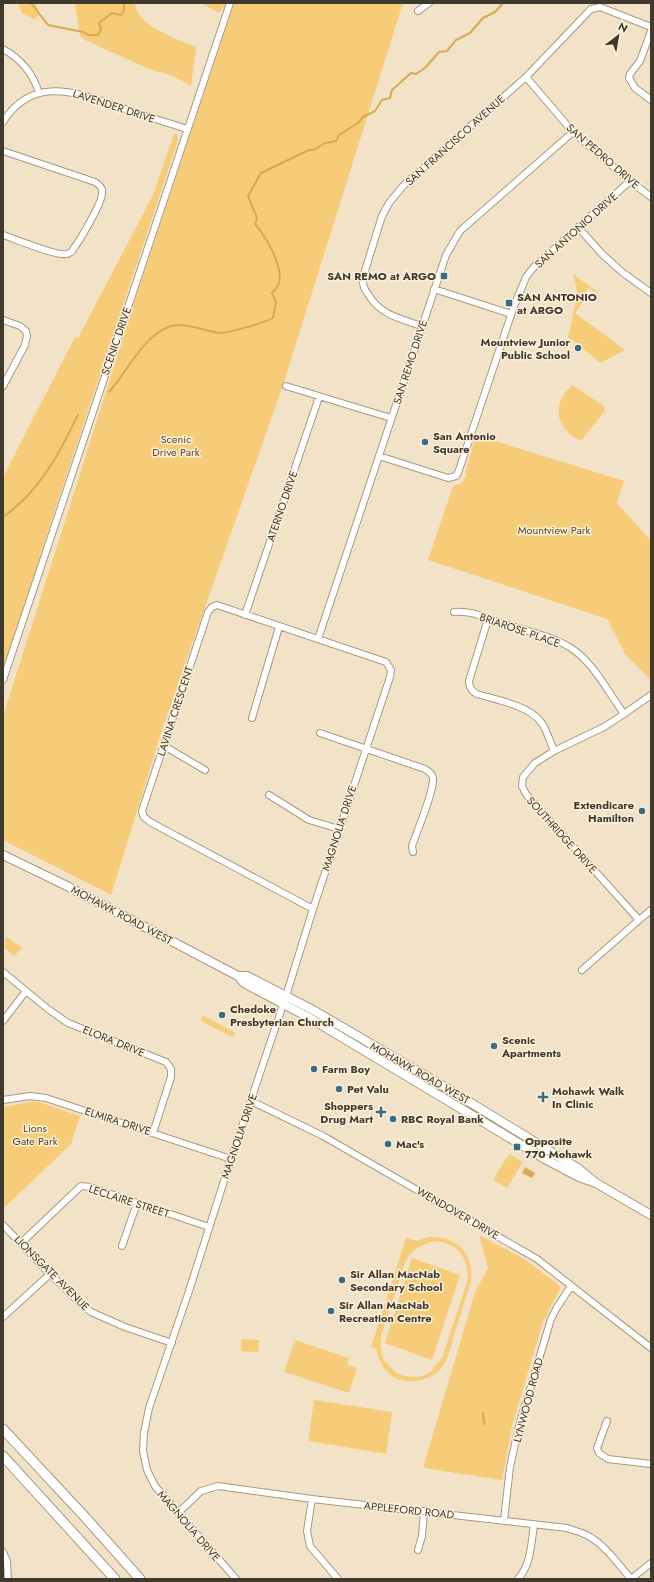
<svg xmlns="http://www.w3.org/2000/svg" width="654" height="1582" viewBox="0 0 654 1582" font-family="Jost,sans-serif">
	<rect width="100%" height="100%" fill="#f2e3c8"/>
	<!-- green -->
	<path fill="#f6cc78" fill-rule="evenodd" d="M 18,3 L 36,3 L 39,13 L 38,17 L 33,19 L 22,13 Z
		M 75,3 L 135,3 C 136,26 178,39 196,47 L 191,86 L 173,76 L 149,69 L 85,40 L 80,35 Z
		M 201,3 L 226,3 L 219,13 Z
		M 234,3 L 403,3 L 283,385 L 163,727 L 111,895 L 3,840 L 3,716 L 138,291 Z
		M 174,134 L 177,134 L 178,140 L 49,528 L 15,636 L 3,669 L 3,477 L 75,337 L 78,338 L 153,195 Z
		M 573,274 L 598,292 L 597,293 L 588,288 L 583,296 L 586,298 L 575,313 L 625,350 L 601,363 L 567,336 L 570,332 L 573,313 L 578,295 Z
		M 572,385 L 604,406 L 605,411 L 581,441 C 555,428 551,405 572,385 Z
		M 476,435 L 624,481 L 617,503 L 651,541 L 651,680 L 625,654 L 607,619 L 428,560 L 453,486 L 462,483 L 466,476 L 466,470 Z
		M 7,937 L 22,948 L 14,956 L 5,948 L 5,939 Z
		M 202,1015 L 236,1033 L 232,1037 L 201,1021 Z
		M 36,1101 L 80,1116 L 71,1144 L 3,1209 L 3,1107 Z
		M 509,1154 L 523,1162 L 507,1188 L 493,1180 Z
		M 479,1235 L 524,1259 L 559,1285 L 560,1289 L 543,1322 L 512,1426 L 502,1480 L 423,1468 L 475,1292 L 488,1268 Z
		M 428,1237 C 458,1236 474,1253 471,1282 C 465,1300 460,1317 454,1335 C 451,1346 448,1360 441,1369 C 431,1380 411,1384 398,1379 C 386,1375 378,1361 376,1348 L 371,1347 L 406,1238 L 417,1241 ZM 437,1241 C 461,1245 469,1260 467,1282 L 442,1358 L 430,1372 L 423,1376 L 415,1377 L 405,1376 L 396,1373 L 383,1359 L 381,1348 L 381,1336 L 406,1260 C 414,1248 423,1243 437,1241 Z
		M 412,1258 L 460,1275 L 432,1360 L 385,1343 Z
		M 242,1339 L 259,1340 L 258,1352 L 241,1351 Z
		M 295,1340 L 349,1358 L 347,1365 L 357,1368 L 349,1393 L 284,1372 Z
		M 314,1400 L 392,1412 L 386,1454 L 308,1441 Z"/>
	<!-- water -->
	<path fill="#d7aa4e" d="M 525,1167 L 535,1173 L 532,1178 L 522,1173 Z"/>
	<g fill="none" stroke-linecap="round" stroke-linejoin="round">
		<!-- stream -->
		<path stroke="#d7aa4e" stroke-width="2" d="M 31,3 L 48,25 L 83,32 L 89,35 L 98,35 L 101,29 L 99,23 L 112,13 L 121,15 L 124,11 L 124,3
			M 109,392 C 128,371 141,339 168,327 C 182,321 205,331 219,333 C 228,333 264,323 273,318 L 276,302 L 272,293 C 275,290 278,287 279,283 C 283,265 266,237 255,224 L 257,218 L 248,196 L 261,173 L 309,150 L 314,150 L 325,143 L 336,141 L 339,135 L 358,123 L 363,117 L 375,111 L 382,100 L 390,98 L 392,90 L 411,73 L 416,74 L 425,68 L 439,52 L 447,51 L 456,40 L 470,33 L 483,18 L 495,12 L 503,3
			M 3,517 C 27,500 47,474 61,448 C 67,438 72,426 78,415
			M 483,1413 L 484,1424"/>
		<defs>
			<path id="minor" d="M 418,11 L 429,3
				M 651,31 L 640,61 L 630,74 L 629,78 L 635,88 L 651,100
				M 3,49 C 21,59 33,73 39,93
				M 526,77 L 573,132 L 630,181 L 651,197
				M 3,122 C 33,74 78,93 120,107 C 142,115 165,122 187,129
				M 3,151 L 95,182 C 100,185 103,188 102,194 C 102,203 80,240 74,248 C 73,251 70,253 67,254 C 58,257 15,239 3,235
				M 578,227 L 602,254 L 622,272 L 651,293
				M 434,289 L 511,314
				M 3,320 L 20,326 L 26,331 L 27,336 L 25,345 L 3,386
				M 421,326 C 402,319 381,315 370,297 C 365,290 362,286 363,277 L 382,216 L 389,203 L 403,186 L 526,77 L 591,9 L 600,7 L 651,27
				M 286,386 L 391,418
				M 379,456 L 448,478 L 456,476 L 458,473 L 513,309 L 526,277 L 534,267 L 630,181
				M 454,612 C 471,610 489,619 505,624 C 526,631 552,636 571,648 C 594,663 608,692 624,714
				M 245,615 L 319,397
				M 488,619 L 469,681 C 469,687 471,691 477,694 C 496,700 528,705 541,722 C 547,730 550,742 554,751
				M 318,639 L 446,255 L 460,231 L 573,132
				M 3,680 L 230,3
				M 651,695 L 624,714 L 604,727 L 554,751 L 535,763 L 523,777 L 522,786 L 526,794 L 639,920 L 651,910
				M 252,718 L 279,627
				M 320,733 L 425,769 C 428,771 432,773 433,778 C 434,792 417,831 412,846 L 413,852
				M 164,746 L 205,770
				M 269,795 L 309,820 L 339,829
				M 582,970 L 639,920
				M 3,972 L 48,1009 L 68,1023 L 166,1062 L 171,1069 L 171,1077 L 153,1133
				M 3,1021 L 26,991
				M 3,1100 L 30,1096 L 46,1098 L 231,1159
				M 251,1101 L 323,1136 L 537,1259 L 651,1348
				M 3,1225 L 50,1274 L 81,1304 L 91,1312 L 125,1327 L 172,1343
				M 21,1243 L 81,1186 L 90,1187 L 209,1227
				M 122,1246 L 137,1203
				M 3,1317 L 50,1274
				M 607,1421 L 597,1448 L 599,1453 L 608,1459 L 651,1464
				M 312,1499 L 307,1531 L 310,1546 L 338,1579
				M 178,1513 L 201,1491 L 218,1486 L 312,1499 L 567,1528 C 572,1530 577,1531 582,1533 C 603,1541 617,1563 631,1579
				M 504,1520 L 510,1467 L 519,1426 L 551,1319 L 556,1309 L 571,1286
				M 418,1550 L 422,1536 L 424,1511
				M 3,1552 L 7,1561 L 8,1579
				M 236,1579 L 155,1486 L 147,1470 L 143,1451 L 144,1433 L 149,1408 L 189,1291 L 231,1159 L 286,996 L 313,909 L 390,677 L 391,670 L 386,662 L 217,605 L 212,607 L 208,612 L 142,811 L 144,817 L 150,822 L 313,909
				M 518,1579 C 531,1565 531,1544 534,1525
				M 631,1579 L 651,1563"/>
			<path id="major" d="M 3,855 L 67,886 L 238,976 L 247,976 L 313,1010 L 450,1090 L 579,1169 L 596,1183
				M 238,976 L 244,983 L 308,1017 L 545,1159 L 579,1177 L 596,1183 L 651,1215"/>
			<path id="highway" d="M 3,1429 L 85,1517 L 140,1579
				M 3,1456 L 115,1579"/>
		</defs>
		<!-- minor casing -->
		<use href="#minor" stroke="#a7997f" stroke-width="8"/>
		<!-- major casing -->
		<use href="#major" stroke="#a7997f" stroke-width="10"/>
		<!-- highway casing -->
		<use href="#highway" stroke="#a7997f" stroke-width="11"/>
		<!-- minor -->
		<use href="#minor" stroke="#fff" stroke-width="6"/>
		<!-- major -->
		<use href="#major" stroke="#fff" stroke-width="8"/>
		<!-- highway -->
		<use href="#highway" stroke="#fff" stroke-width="9"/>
	</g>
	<!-- markers -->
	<g fill="#386d89" stroke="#fdf1db" stroke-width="1.5">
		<rect x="440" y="272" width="8" height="8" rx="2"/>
		<rect x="505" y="299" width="8" height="8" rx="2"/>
		<circle cx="578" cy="348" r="4"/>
		<circle cx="425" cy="442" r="4"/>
		<circle cx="642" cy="811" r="4"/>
		<circle cx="222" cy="1015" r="4"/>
		<circle cx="494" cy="1046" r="4"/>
		<circle cx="314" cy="1069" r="4"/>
		<circle cx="339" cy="1089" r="4"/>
		<path d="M541 1091h4v4h4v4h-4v4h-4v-4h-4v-4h4z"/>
		<path d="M379 1106h4v4h4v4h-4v4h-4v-4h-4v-4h4z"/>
		<circle cx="393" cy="1119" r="4"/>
		<circle cx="388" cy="1144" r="4"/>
		<rect x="513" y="1143" width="8" height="8" rx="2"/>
		<circle cx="342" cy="1280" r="4"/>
		<circle cx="331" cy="1311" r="4"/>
	</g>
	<g text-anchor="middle" stroke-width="3" stroke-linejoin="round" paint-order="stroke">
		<!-- street labels -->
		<g font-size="11" fill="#3f392e" stroke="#fdf1db">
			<text transform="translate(114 106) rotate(18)" y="4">LAVENDER DRIVE</text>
			<text transform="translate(455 140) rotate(-42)" y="4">SAN FRANCISCO AVENUE</text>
			<text transform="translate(603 156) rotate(41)" y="4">SAN PEDRO DRIVE</text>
			<text transform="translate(576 230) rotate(-42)" y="4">SAN ANTONIO DRIVE</text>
			<text transform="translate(116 341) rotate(-71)" y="4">SCENIC DRIVE</text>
			<text transform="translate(410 362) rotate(-72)" y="4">SAN REMO DRIVE</text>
			<text transform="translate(282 506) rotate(-71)" y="4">ATERNO DRIVE</text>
			<text transform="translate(520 630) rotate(19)" y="4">BRIAROSE PLACE</text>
			<text transform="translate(175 711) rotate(-72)" y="4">LAVINA CRESCENT</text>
			<text transform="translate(339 828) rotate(-72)" y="4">MAGNOLIA DRIVE</text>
			<text transform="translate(562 835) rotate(48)" y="4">SOUTHRIDGE DRIVE</text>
			<text transform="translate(122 915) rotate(28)" y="4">MOHAWK ROAD WEST</text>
			<text transform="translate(114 1041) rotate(22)" y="4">ELORA DRIVE</text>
			<text transform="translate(420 1073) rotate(30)" y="4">MOHAWK ROAD WEST</text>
			<text transform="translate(118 1121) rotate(18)" y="4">ELMIRA DRIVE</text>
			<text transform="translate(239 1136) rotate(-71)" y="4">MAGNOLIA DRIVE</text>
			<text transform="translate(129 1201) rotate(18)" y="4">LECLAIRE STREET</text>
			<text transform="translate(458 1213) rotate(30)" y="4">WENDOVER DRIVE</text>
			<text transform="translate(52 1273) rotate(45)" y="4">LIONSGATE AVENUE</text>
			<text transform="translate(528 1400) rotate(-75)" y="4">LYNWOOD ROAD</text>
			<text transform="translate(409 1510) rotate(6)" y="4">APPLEFORD ROAD</text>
			<text transform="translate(189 1526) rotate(49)" y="4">MAGNOLIA DRIVE</text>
		</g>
		<!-- poi labels -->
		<g font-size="11" font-weight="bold" fill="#3f392e" stroke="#fdf1db" text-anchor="start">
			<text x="436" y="280" text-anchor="end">SAN REMO at ARGO</text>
			<text x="517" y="301">SAN ANTONIO<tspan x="517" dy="13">at ARGO</tspan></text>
			<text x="570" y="346" text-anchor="end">Mountview Junior<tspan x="570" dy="13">Public School</tspan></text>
			<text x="433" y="440">San Antonio<tspan x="433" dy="13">Square</tspan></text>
			<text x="634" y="809" text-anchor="end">Extendicare<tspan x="634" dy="13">Hamilton</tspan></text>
			<text x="230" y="1013">Chedoke<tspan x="230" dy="13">Presbyterian Church</tspan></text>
			<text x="502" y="1044">Scenic<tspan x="502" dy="13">Apartments</tspan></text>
			<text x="322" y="1073">Farm Boy</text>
			<text x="347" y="1093">Pet Valu</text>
			<text x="552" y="1095">Mohawk Walk<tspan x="552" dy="13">In Clinic</tspan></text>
			<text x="373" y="1110" text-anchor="end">Shoppers<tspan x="373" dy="13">Drug Mart</tspan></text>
			<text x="401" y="1123">RBC Royal Bank</text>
			<text x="525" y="1145">Opposite<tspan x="525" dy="13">770 Mohawk</tspan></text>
			<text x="396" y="1148">Mac's</text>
			<text x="350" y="1278">Sir Allan MacNab<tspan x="350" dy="13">Secondary School</tspan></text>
			<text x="339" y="1309">Sir Allan MacNab<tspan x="339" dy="13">Recreation Centre</tspan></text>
		</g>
		<!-- park labels -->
		<g font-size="11" fill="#594620" stroke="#fdf1db">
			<text x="176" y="443">Scenic<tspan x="176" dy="13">Drive Park</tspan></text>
			<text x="554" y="534">Mountview Park</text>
			<text x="35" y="1132">Lions<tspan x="35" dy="13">Gate Park</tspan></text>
		</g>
	</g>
	<!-- border -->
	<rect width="654" height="1582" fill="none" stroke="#3f392e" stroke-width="8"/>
	<!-- north arrow -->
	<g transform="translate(618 36) rotate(31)" stroke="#fdf1db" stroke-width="3" paint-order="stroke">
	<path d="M0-3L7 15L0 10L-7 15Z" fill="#3f392e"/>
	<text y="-6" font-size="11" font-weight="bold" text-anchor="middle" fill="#3f392e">N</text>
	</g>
</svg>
